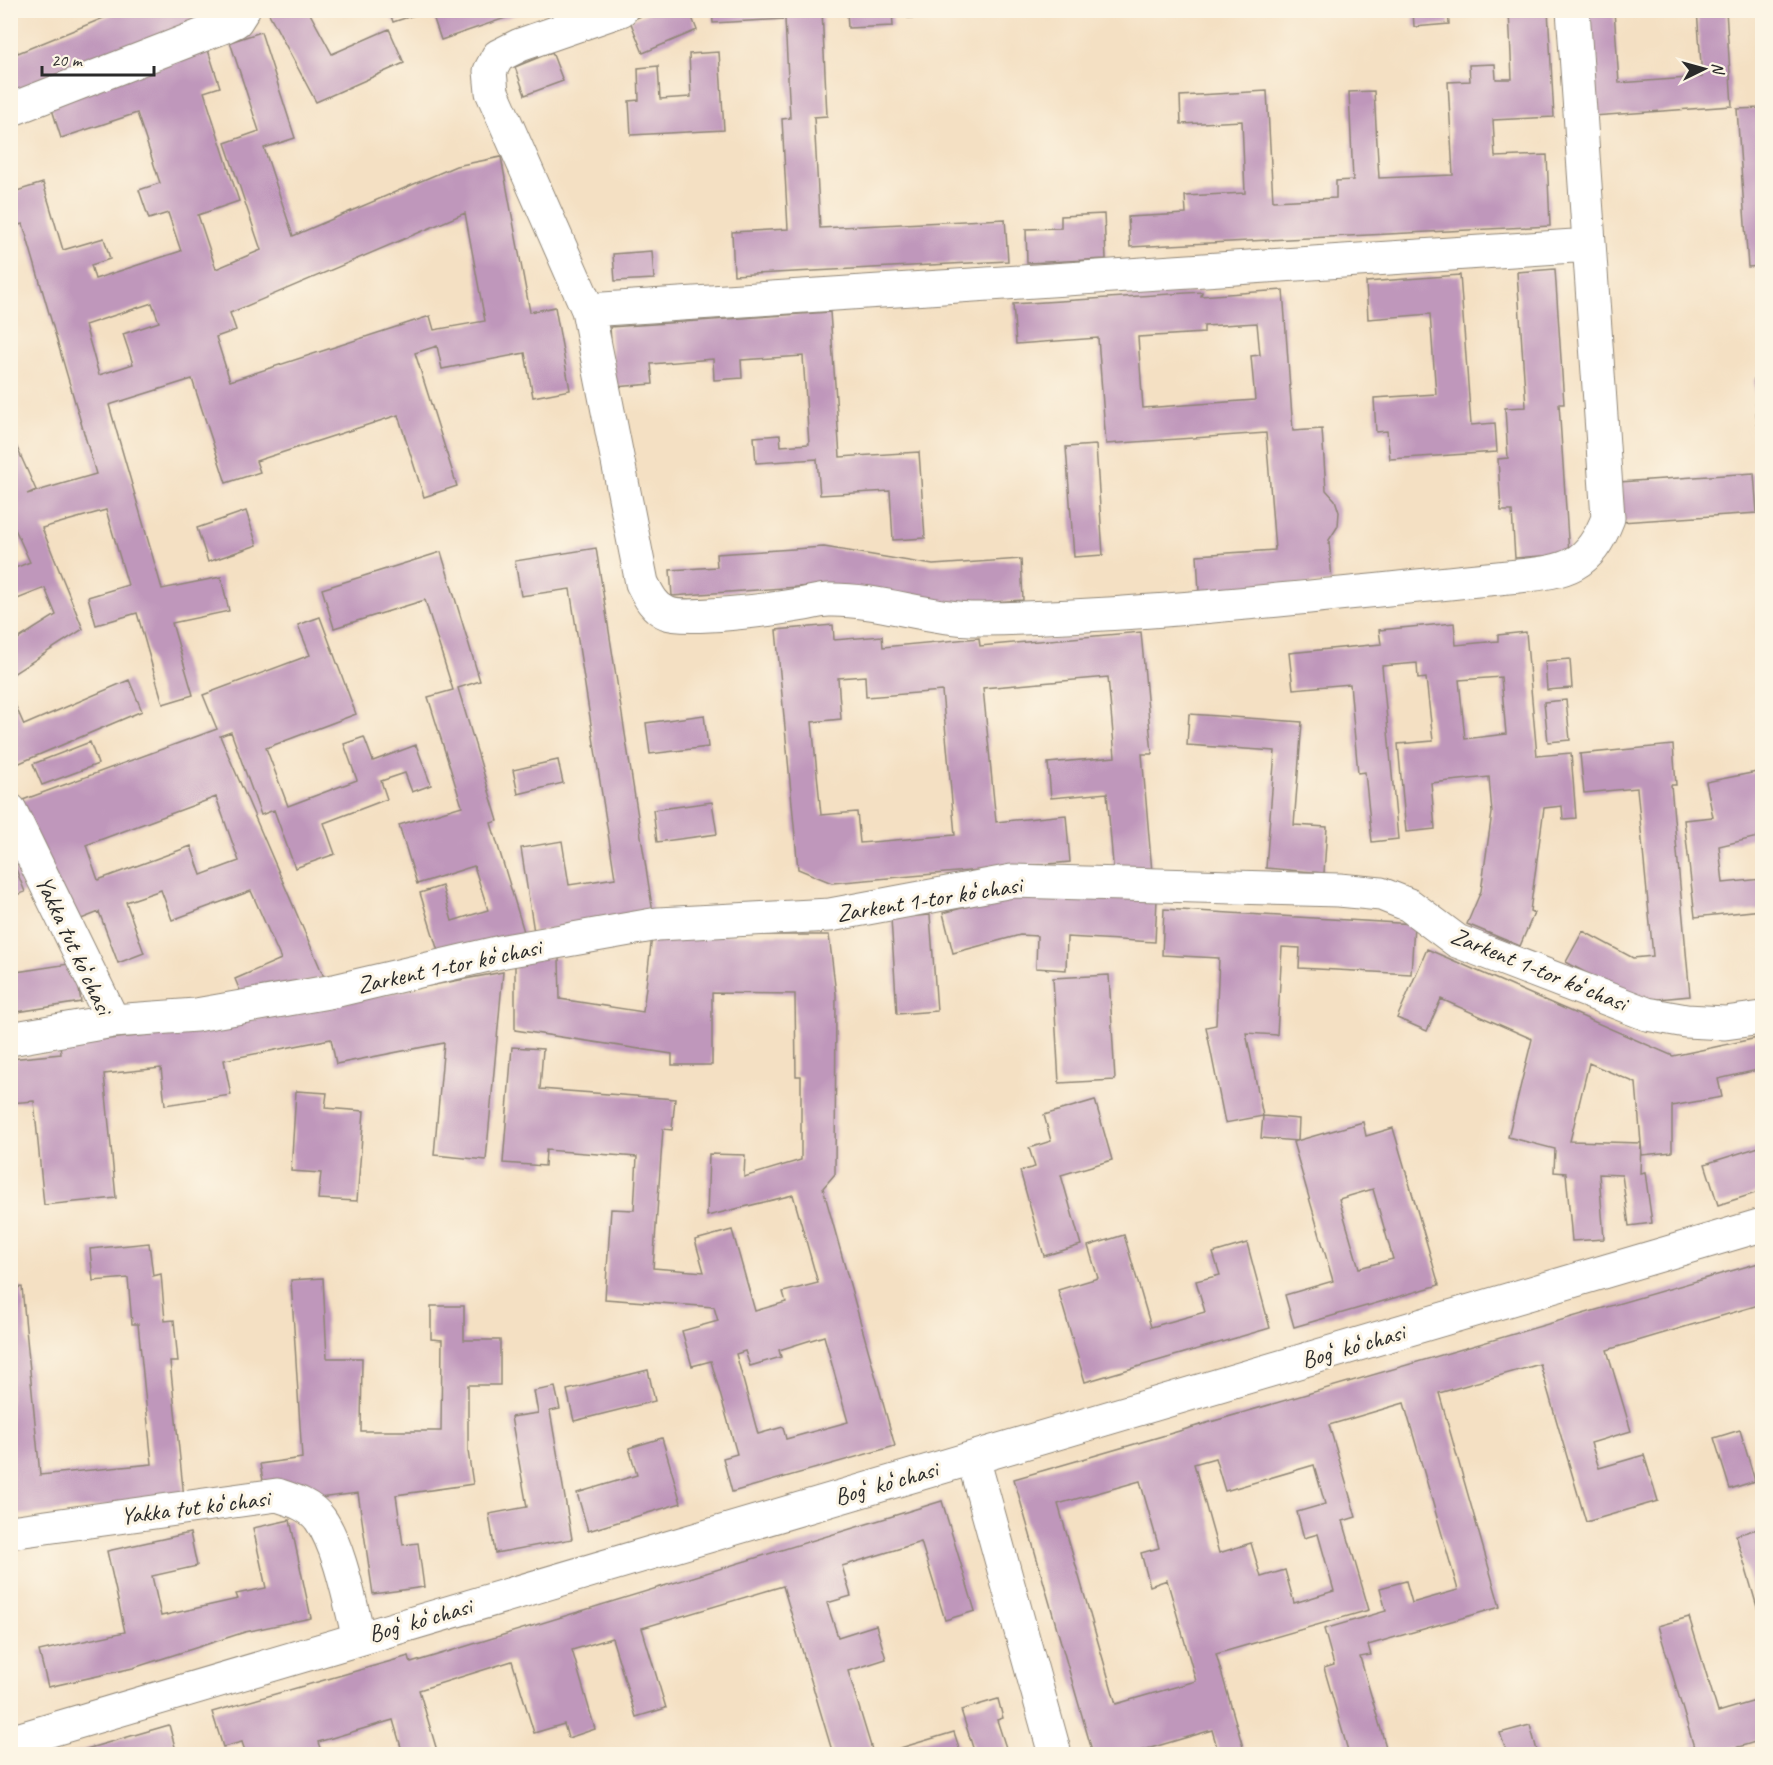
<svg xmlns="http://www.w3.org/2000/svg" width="1773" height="1765" viewBox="0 0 1773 1765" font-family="Caveat,sans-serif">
	<rect width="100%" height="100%" fill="#fcf5e5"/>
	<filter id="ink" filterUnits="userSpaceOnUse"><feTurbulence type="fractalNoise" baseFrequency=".0167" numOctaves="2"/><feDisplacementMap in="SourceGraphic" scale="12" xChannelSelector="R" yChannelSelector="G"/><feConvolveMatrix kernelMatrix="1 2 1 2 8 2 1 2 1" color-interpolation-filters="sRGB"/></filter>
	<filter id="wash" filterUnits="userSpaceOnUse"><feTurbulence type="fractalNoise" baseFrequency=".008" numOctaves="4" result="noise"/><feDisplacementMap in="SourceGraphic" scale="24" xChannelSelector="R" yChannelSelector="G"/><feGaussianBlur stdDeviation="1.35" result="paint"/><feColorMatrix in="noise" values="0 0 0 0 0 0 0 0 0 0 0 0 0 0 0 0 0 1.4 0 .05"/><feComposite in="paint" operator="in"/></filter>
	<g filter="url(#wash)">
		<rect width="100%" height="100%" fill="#f4e0c3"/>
		<g id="blocks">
			<!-- building -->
			<path fill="#bf97bb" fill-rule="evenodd" d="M 123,10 L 224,11 L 10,98 L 10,35 L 18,53 Z
				M 267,10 L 308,10 L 332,54 L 389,29 L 404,63 L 316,102 Z
				M 389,10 L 427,10 L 427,11 L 393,22 Z
				M 431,10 L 526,10 L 526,11 L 441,40 Z
				M 654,10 L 689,10 L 697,30 L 643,53 L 630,21 Z
				M 712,10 L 822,10 L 827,116 L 814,117 L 820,228 L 1005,219 L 1008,261 L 734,275 L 732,232 L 788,229 L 782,119 L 790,118 L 785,19 L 713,23 Z
				M 847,10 L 892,10 L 893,26 L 848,28 Z
				M 907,10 L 1018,10 L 1018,12 L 908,18 Z
				M 1413,10 L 1448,10 L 1449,24 L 1414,27 Z
				M 1509,10 L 1548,10 L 1554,117 L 1493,120 L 1495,157 L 1547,155 L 1550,226 L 1130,247 L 1128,217 L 1186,214 L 1185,196 L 1245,193 L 1242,121 L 1181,124 L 1180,96 L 1267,91 L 1273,201 L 1336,198 L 1336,181 L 1353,180 L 1349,92 L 1374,91 L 1379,178 L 1453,175 L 1448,82 L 1470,81 L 1469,65 L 1495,64 L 1496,79 L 1512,79 Z
				M 1586,10 L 1614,10 L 1619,83 L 1702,77 L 1697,10 L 1726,10 L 1732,106 L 1593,116 Z
				M 261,32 L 295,138 L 264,148 L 293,236 L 456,166 L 501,157 L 530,312 L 555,307 L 570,390 L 533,397 L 525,353 L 442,369 L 437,346 L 415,353 L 457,486 L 424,497 L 398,415 L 256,461 L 260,472 L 226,483 L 192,379 L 109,405 L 162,589 L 221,577 L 229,611 L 172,623 L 193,695 L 163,704 L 137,613 L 96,625 L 88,597 L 128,585 L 106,510 L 42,528 L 83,629 L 10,676 L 10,644 L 56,615 L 45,588 L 10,602 L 10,570 L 30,562 L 10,518 L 10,432 L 36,490 L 27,494 L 96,474 L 23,224 L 10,227 L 10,193 L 43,183 L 63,250 L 104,238 L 110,259 L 91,265 L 95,279 L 181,251 L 168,213 L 149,219 L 139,190 L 160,183 L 137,113 L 61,138 L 50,103 L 208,50 L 220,87 L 204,92 L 239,201 L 198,215 L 216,269 L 261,250 L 225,143 L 259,131 L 230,42 ZM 465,213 L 485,321 L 434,330 L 430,316 L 230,381 L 216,337 L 236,330 L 230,313 ZM 152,303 L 159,322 L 123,334 L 133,364 L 99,375 L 85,325 Z
				M 552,52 L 563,81 L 525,95 L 515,67 Z
				M 719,52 L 724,130 L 631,135 L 629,101 L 639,100 L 638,68 L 658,66 L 660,99 L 691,97 L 689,54 Z
				M 1762,108 L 1762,266 L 1748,267 L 1737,109 Z
				M 1104,214 L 1106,259 L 1027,263 L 1026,229 L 1061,228 L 1061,216 Z
				M 652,251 L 654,279 L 615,281 L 613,254 Z
				M 1555,269 L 1564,404 L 1559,404 L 1569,554 L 1515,558 L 1512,511 L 1501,511 L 1498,459 L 1508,458 L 1505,408 L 1526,407 L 1517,272 Z
				M 1460,275 L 1471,425 L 1495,423 L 1497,452 L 1390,459 L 1387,431 L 1376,432 L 1374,398 L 1436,394 L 1430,314 L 1368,319 L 1366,282 Z
				M 1283,290 L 1293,431 L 1322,429 L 1326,490 L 1335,500 L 1339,512 L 1338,526 L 1329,540 L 1332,582 L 1199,592 L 1197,555 L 1275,550 L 1266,433 L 1106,444 L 1098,338 L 1016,344 L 1013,304 L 1202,292 L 1201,296 ZM 1257,323 L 1260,355 L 1251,356 L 1255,400 L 1143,408 L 1138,337 L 1204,333 L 1204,326 Z
				M 830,312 L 840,457 L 919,452 L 925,538 L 893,540 L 890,491 L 820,495 L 817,459 L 756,463 L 754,437 L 780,435 L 781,446 L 809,444 L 803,356 L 741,360 L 742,378 L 714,380 L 713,359 L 651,364 L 653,384 L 614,387 L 610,327 Z
				M 1754,379 L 1762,379 L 1762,424 L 1757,424 Z
				M 1096,445 L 1103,555 L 1074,557 L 1066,447 Z
				M 1754,473 L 1757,513 L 1621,522 L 1619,482 Z
				M 246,511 L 257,545 L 208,562 L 197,528 Z
				M 824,547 L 933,565 L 1021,559 L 1023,600 L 935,606 L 826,585 L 672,596 L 670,570 L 717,567 L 716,554 Z
				M 596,548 L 653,913 L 534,932 L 521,848 L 562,841 L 569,885 L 615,878 L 570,589 L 521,596 L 515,561 Z
				M 441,552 L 480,681 L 458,688 L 498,821 L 491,823 L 525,935 L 441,961 L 420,893 L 442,886 L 452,921 L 488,910 L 474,866 L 417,884 L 399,825 L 462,806 L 428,697 L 453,690 L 425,600 L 334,628 L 322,589 Z
				M 320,617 L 356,714 L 266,748 L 288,806 L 357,780 L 344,744 L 364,737 L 373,761 L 416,745 L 431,785 L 412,792 L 405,773 L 381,781 L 387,799 L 324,823 L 335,854 L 295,868 L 274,810 L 261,815 L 231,732 L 220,736 L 324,977 L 244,1000 L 235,979 L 281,959 L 251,891 L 172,920 L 161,890 L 126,902 L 144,953 L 118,963 L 99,912 L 71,923 L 20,801 L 217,729 L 203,695 L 310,655 L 298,625 ZM 216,797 L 239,861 L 201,875 L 191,846 L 98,880 L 86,845 Z
				M 1454,623 L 1456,645 L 1498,641 L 1498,635 L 1526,632 L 1537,756 L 1571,753 L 1576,818 L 1563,819 L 1562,806 L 1544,808 L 1530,911 L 1534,913 L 1520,946 L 1467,924 L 1481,891 L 1492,813 L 1489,777 L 1431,783 L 1435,829 L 1406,832 L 1398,744 L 1433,741 L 1426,678 L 1418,679 L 1417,663 L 1382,666 L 1398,839 L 1372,842 L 1365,772 L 1358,773 L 1350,684 L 1293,689 L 1289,653 L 1381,644 L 1379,630 ZM 1501,677 L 1506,734 L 1465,739 L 1459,680 Z
				M 833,625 L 834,640 L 882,636 L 883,647 L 979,638 L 980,646 L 1141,632 L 1152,754 L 1142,754 L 1152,872 L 1114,876 L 1107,793 L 1051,798 L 1048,763 L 1115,757 L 1108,677 L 983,688 L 996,822 L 1066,815 L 1070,862 L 832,883 L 798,869 L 776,630 ZM 865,676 L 866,697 L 942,691 L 955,835 L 860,843 L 857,812 L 821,815 L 812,722 L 841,719 L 838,678 Z
				M 1570,659 L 1572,688 L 1547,690 L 1545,661 Z
				M 129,680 L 142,711 L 10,767 L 10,693 L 24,725 Z
				M 1566,700 L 1570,740 L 1548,742 L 1544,702 Z
				M 1189,714 L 1302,722 L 1294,825 L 1327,827 L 1324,873 L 1266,868 L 1275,751 L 1187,745 Z
				M 704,715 L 708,747 L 650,754 L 646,723 Z
				M 90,742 L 98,764 L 42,785 L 33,764 Z
				M 1673,745 L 1676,785 L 1671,785 L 1690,996 L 1637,1001 L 1566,962 L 1583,931 L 1633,958 L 1653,956 L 1637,788 L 1584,793 L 1580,754 Z
				M 558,760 L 563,783 L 518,794 L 513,770 Z
				M 1762,771 L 1762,836 L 1719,846 L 1723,883 L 1762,879 L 1762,910 L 1695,917 L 1684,820 L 1713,817 L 1706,782 Z
				M 712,802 L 717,834 L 657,842 L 653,810 Z
				M 10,854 L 25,892 L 10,897 Z
				M 1022,892 L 1157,899 L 1155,942 L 1067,937 L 1066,970 L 1036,968 L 1037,936 L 1020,935 L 953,953 L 943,913 Z
				M 1164,909 L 1414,924 L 1411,974 L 1299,968 L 1300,948 L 1282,947 L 1277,1035 L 1246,1033 L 1263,1116 L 1225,1123 L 1206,1027 L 1216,1025 L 1219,958 L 1162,955 Z
				M 930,915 L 937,1011 L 897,1014 L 891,918 Z
				M 673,935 L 829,935 L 836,994 L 835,1174 L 823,1188 L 895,1446 L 732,1492 L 723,1458 L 737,1454 L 711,1361 L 692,1366 L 682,1331 L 718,1321 L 714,1307 L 605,1299 L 611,1209 L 634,1210 L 637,1157 L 546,1150 L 545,1166 L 503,1163 L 512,1047 L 543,1049 L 540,1089 L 675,1099 L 672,1130 L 663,1129 L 653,1268 L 704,1272 L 695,1240 L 732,1230 L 755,1311 L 786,1302 L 783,1292 L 818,1283 L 793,1195 L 707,1216 L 709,1154 L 745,1155 L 744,1177 L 801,1160 L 801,1076 L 796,1076 L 795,994 L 712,993 L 712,1065 L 672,1065 L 672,1054 L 515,1030 L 515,958 L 559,958 L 560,999 L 643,1012 L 652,936 ZM 824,1336 L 848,1422 L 786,1439 L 783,1427 L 758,1434 L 736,1354 L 745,1351 L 750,1366 L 781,1357 L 779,1350 Z
				M 1427,949 L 1673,1056 L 1762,1037 L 1762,1069 L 1718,1079 L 1722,1097 L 1672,1106 L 1672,1152 L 1642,1155 L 1636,1083 L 1589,1063 L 1570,1141 L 1641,1143 L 1640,1173 L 1645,1172 L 1652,1223 L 1629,1226 L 1622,1175 L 1599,1174 L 1604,1239 L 1572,1241 L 1566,1173 L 1554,1172 L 1555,1149 L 1508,1137 L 1532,1039 L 1441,999 L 1427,1031 L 1397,1018 Z
				M 75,963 L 81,1002 L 10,1013 L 10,973 Z
				M 503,972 L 486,1160 L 434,1155 L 444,1043 L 336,1064 L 331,1039 L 224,1060 L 231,1095 L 165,1105 L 161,1068 L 104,1074 L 116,1198 L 44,1205 L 34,1101 L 10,1103 L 10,1059 L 61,1054 L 60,1044 L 186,1031 Z
				M 1109,975 L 1115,1080 L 1059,1083 L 1053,978 Z
				M 296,1091 L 327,1093 L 325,1108 L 364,1111 L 357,1201 L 318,1199 L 321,1173 L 291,1171 Z
				M 1095,1100 L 1112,1160 L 1061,1175 L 1081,1245 L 1044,1256 L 1020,1171 L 1035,1167 L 1029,1148 L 1051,1141 L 1044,1115 Z
				M 1263,1116 L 1299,1119 L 1298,1141 L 1261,1138 Z
				M 1363,1122 L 1366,1136 L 1393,1128 L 1439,1285 L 1294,1327 L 1285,1295 L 1333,1281 L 1293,1142 ZM 1373,1189 L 1393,1259 L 1359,1268 L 1339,1199 Z
				M 1762,1146 L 1762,1191 L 1718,1205 L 1705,1164 Z
				M 1124,1235 L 1151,1327 L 1205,1312 L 1196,1281 L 1220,1275 L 1213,1253 L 1247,1243 L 1270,1328 L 1085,1382 L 1058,1290 L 1098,1278 L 1088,1246 Z
				M 149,1243 L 153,1276 L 161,1274 L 165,1321 L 174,1320 L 178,1362 L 170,1362 L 184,1498 L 10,1516 L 10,1289 L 22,1287 L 40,1475 L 152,1464 L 138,1324 L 132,1324 L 128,1278 L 93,1281 L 90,1249 Z
				M 1762,1262 L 1762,1304 L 1607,1350 L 1631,1431 L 1591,1443 L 1599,1468 L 1644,1455 L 1658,1501 L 1586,1522 L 1540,1364 L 1439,1393 L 1500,1607 L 1368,1645 L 1371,1655 L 1360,1657 L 1388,1754 L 1349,1754 L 1324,1668 L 1334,1665 L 1324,1629 L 1386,1611 L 1380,1588 L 1406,1581 L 1412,1603 L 1458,1590 L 1404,1403 L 1329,1425 L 1356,1517 L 1343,1521 L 1369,1610 L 1216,1654 L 1245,1754 L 1219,1754 L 1212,1730 L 1130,1754 L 1093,1754 L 1014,1479 ZM 1215,1458 L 1225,1491 L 1314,1465 L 1325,1504 L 1297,1512 L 1304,1538 L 1318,1534 L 1334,1591 L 1294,1603 L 1285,1570 L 1261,1577 L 1251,1543 L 1219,1553 L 1194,1464 ZM 1140,1481 L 1159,1548 L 1141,1553 L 1150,1586 L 1167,1580 L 1196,1681 L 1116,1704 L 1058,1504 Z
				M 323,1278 L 327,1358 L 362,1358 L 361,1431 L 441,1431 L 442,1340 L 431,1339 L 431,1306 L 464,1306 L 464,1340 L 500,1340 L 500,1385 L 468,1385 L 468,1451 L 473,1484 L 396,1495 L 403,1545 L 418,1543 L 424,1587 L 373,1594 L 358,1493 L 319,1498 L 264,1486 L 260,1464 L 302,1458 L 291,1280 Z
				M 648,1370 L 655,1401 L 574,1421 L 567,1390 Z
				M 555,1387 L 560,1409 L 550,1411 L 572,1539 L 495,1553 L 489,1514 L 527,1507 L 511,1417 L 538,1413 L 534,1391 Z
				M 1740,1430 L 1755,1481 L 1730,1489 L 1714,1438 Z
				M 662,1438 L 681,1503 L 588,1531 L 577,1493 L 637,1475 L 629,1448 Z
				M 942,1501 L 975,1611 L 945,1620 L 921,1542 L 842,1566 L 851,1596 L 827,1603 L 838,1637 L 876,1625 L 886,1659 L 848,1671 L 873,1753 L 833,1754 L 783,1586 L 642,1628 L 666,1708 L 636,1717 L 612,1638 L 572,1650 L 595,1729 L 568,1738 L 564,1724 L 534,1733 L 512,1661 L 419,1690 L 438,1754 L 403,1754 L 393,1720 L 318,1742 L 322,1754 L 246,1754 L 242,1742 L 223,1747 L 212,1712 L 409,1656 L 411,1663 Z
				M 290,1520 L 311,1618 L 245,1632 L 133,1668 L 48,1687 L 39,1651 L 125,1632 L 107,1551 L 190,1533 L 197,1566 L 152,1576 L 161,1616 L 238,1599 L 236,1594 L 266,1588 L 253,1528 Z
				M 1761,1528 L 1762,1532 L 1762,1624 L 1736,1535 Z
				M 1689,1617 L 1718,1712 L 1762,1699 L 1762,1740 L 1715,1754 L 1696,1754 L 1658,1626 Z
				M 998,1699 L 1003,1718 L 997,1720 L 1008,1754 L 975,1754 L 961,1710 Z
				M 169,1725 L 177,1754 L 69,1754 Z
				M 1530,1725 L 1538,1754 L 1507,1754 L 1500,1733 Z
				M 954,1732 L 961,1754 L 888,1754 L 887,1752 Z"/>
		</g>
	</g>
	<g filter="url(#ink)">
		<use href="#blocks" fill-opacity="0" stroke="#908677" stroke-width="1.5"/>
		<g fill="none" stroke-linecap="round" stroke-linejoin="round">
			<defs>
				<path id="minor" d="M 1573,10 L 1608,518 C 1589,567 1567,571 1519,576 C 1340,593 1161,616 982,619 C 930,620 881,599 829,600 C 819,600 808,604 798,605 C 775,609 685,621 667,613 C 654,608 648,595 642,583 L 588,310 L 1589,245
					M 10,110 L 223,27 L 236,21 L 243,10
					M 588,310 L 492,92 L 490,71 L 498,56 L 520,45 L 621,10
					M 10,810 L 113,1021
					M 10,1039 L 113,1021 L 196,1015 L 334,991 L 505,951 L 658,924 L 830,915 L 1012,881 L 1339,890 L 1381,894 L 1409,905 L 1457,941 L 1647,1014 L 1686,1021 L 1725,1023 L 1762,1018
					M 973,1458 L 1055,1754
					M 10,1532 L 277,1495 C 292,1500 310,1505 320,1519 C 340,1547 350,1604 359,1638
					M 10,1742 L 1762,1225"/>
			</defs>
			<!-- minor casing -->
			<use href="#minor" stroke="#908677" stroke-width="35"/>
			<!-- minor -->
			<use href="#minor" stroke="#fff" stroke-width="33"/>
		</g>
	</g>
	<g text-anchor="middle" stroke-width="6" stroke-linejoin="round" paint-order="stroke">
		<!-- street labels -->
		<g font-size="24" fill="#2b2b2b" stroke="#fcf5e5">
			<text transform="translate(929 899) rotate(-9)" y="8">Zarkent 1-tor koʻchasi</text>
			<text transform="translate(74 945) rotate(65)" y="8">Yakka tut koʻchasi</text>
			<text transform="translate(449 966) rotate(-12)" y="8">Zarkent 1-tor koʻchasi</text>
			<text transform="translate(1539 969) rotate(22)" y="8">Zarkent 1-tor koʻchasi</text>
			<text transform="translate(1353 1346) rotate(-16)" y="8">Bogʻ koʻchasi</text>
			<text transform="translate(886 1483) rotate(-16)" y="8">Bogʻ koʻchasi</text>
			<text transform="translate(195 1507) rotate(-7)" y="8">Yakka tut koʻchasi</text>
			<text transform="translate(420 1620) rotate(-16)" y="8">Bogʻ koʻchasi</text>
		</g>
	</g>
	<!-- margin -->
	<rect width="1773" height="1765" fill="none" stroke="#fcf5e5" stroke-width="36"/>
	<!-- north arrow -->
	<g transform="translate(1704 69) rotate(85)" stroke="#fcf5e5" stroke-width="4.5" paint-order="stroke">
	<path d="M0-4.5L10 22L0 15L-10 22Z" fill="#2b2b2b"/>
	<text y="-9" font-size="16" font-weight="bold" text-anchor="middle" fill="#2b2b2b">N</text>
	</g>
	<!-- scale -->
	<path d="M42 66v9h112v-9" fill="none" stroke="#2b2b2b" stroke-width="3"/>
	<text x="51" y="66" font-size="18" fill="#2b2b2b" stroke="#fcf5e5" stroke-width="4.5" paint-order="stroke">20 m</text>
</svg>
